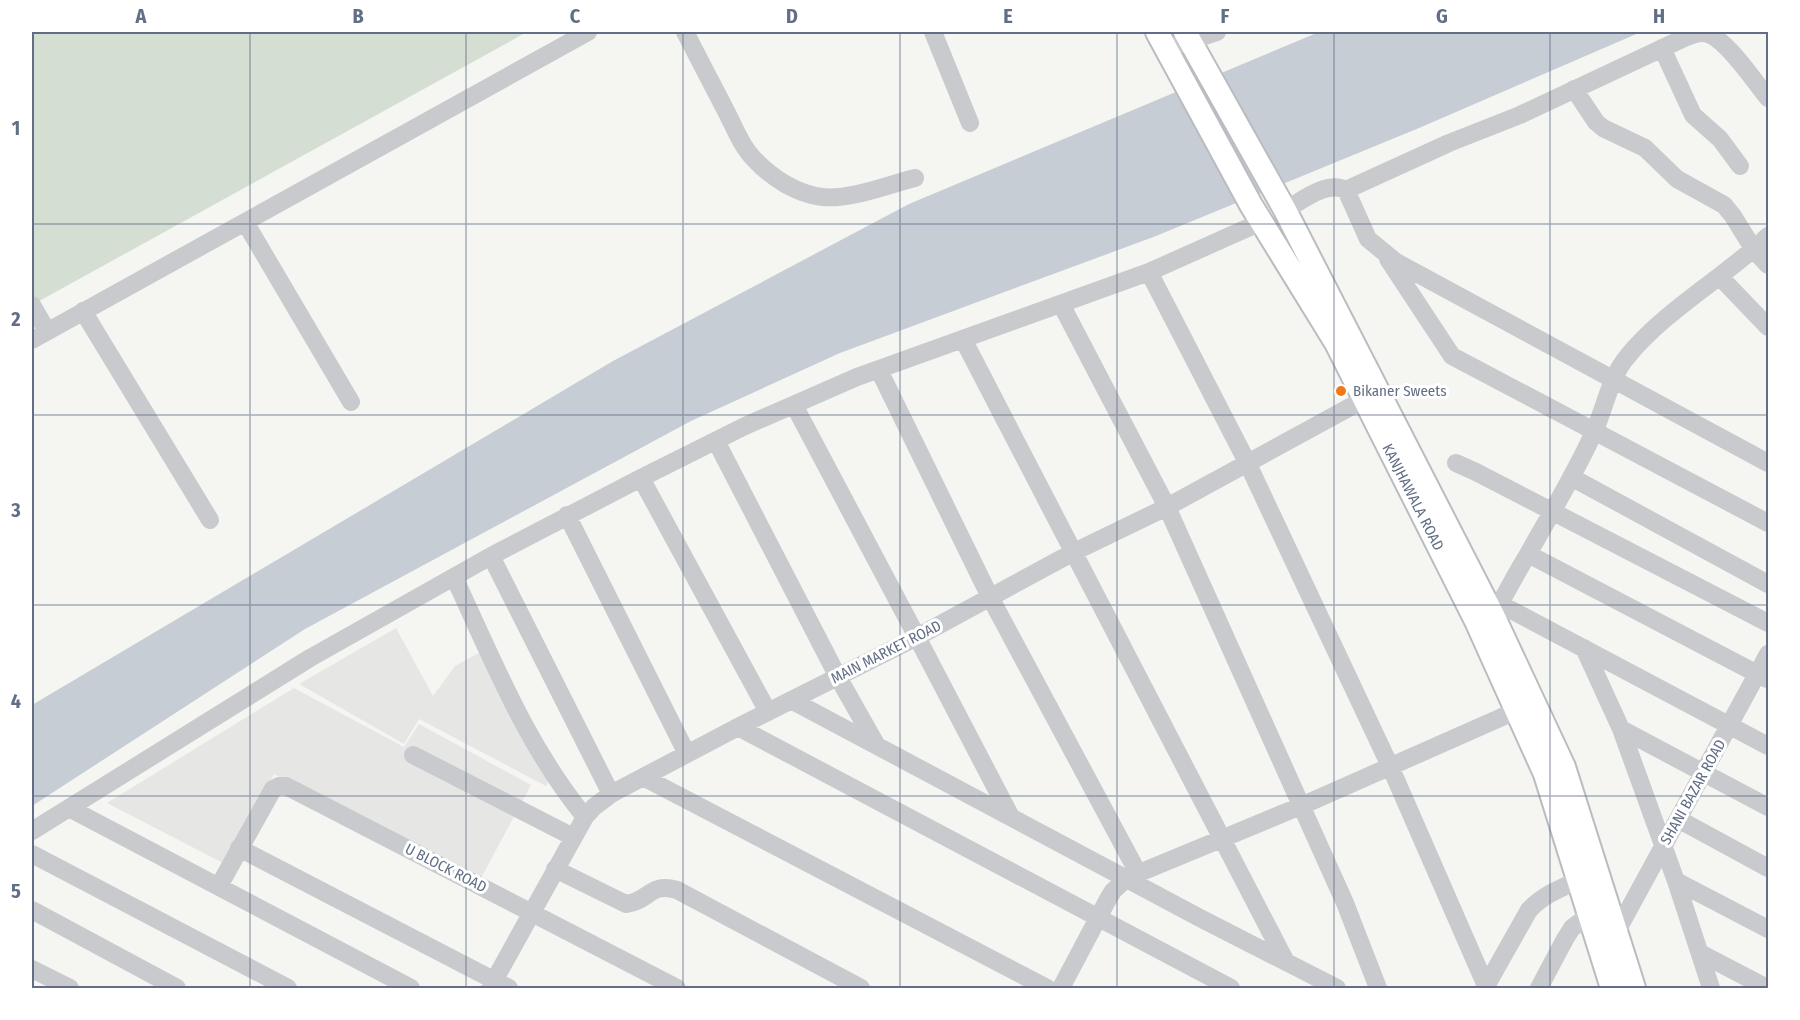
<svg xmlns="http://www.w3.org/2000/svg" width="1800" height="1020" viewBox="0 0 1800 1020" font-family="'Fira Sans Condensed',sans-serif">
	<rect width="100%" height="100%" fill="#f5f6f2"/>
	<!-- built -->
	<path fill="#e6e6e5" d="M 396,628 L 433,696 L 455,666 L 486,649 L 554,774 L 546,786 L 419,719 L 404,744 L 299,684 Z
		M 294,688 L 404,747 L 419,724 L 531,785 L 480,880 L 274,774 L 225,864 L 107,803 Z"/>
	<!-- green -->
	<path fill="#d4ded2" d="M 32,32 L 527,32 L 32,305 Z"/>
	<!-- water -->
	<path fill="#c6cdd4" d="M 1319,32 L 1641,32 L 1419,128 L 1156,236 L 840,353 L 691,421 L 305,629 L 32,806 L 32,705 L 613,361 L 909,204 Z"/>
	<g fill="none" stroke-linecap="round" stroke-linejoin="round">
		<defs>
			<path id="major" d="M 1157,32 L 1251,205 L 1336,343 L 1476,621 L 1545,774 L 1612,988
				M 1185,32 L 1285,210 L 1493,615 L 1564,767 L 1634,988"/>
		</defs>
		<!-- major casing -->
		<use href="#major" stroke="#babcc1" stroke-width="26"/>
		<!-- minor -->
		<path stroke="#c8cace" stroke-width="18" d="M 685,32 C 699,59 713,86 727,113 C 735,129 742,147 755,160 C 772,178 797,194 822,197 C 850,200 887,185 915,178
			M 933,32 L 970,123
			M 1662,48 L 1693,115 L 1720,139 L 1740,166
			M 1166,49 L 1217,32
			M 1574,89 L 1596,122 L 1603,128 L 1645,148 L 1677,179 L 1724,205 L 1733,216 L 1754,250 L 1768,265
			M 1346,190 L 1449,143 L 1520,115 L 1684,38 C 1689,36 1697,33 1702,33 C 1723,32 1755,83 1768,98
			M 1285,210 C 1302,201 1327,180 1346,190 L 1368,239 L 1396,262 L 1768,463
			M 245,222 L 351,402
			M 1388,259 L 1452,356 L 1768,523
			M 1149,272 L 1247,462 L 1390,766 L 1486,986
			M 1720,277 L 1768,327
			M 1061,304 L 1167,507 L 1345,903 L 1378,988
			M 32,305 L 47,331
			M 83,311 L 210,520
			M 963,339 L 1286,962
			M 32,340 L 588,32
			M 879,370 L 990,597 L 1138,873
			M 794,405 L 917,637 L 1011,817
			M 716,441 L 838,677 L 877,746
			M 1456,463 L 1476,472 L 1768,623
			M 1571,477 L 1768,584
			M 641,478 L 768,712
			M 567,515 L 687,754
			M 1528,554 L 1767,679
			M 491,556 L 611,794
			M 454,577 C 493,660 526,745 585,817
			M 1500,604 L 1768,746
			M 1493,615 C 1505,596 1515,575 1527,556 C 1550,515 1575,474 1594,432 C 1605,408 1610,377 1627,357 C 1664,311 1725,277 1768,236
			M 1584,648 L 1621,729 L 1676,881 L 1711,988
			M 791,700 L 1200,918 L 1337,988
			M 738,727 L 1231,988
			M 1621,729 L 1768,807
			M 413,755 L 573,837
			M 643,777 L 1047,988
			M 69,808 L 411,988
			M 1678,819 L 1768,868
			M 32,831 L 310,658 L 491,556 L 641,478 L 745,426 L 857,377 L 1149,272 L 1261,222
			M 239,848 L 509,988
			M 32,854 L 288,988
			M 555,869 L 626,904 C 650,901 649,882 677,890 L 861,988
			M 1676,881 L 1768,929
			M 219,886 L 273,789 L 279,786 L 286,786 L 677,988
			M 32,910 L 177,988
			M 1608,934 L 1617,931 L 1768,654
			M 1700,953 L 1767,988
			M 32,969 L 70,988
			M 490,988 L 585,817 L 594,807 L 611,794 L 738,727 L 917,637 L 1072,553 L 1167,507 L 1374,394
			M 1061,988 L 1107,901 L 1113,891 L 1127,878 L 1301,806 L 1527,706
			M 1485,988 L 1529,910 C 1543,895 1561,888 1579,880
			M 1539,988 L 1565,939 L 1572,928 L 1589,915"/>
		<!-- major -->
		<use href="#major" stroke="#fff" stroke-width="22"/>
	</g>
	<!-- grid -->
	<path fill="none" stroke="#626e85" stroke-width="1.5" stroke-opacity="0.55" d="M 250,32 L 250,988M 466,32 L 466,988M 683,32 L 683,988M 900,32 L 900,988M 1117,32 L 1117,988M 1334,32 L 1334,988M 1550,32 L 1550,988M 32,224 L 1768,224M 32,415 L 1768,415M 32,605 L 1768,605M 32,796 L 1768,796"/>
	<!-- markers -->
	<circle fill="#f17817" stroke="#fff" stroke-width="2" cx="1341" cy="391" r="6"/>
	<g text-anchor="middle" stroke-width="6" stroke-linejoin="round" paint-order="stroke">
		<!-- poi labels -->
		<g font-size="15" fill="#626e85" stroke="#fff" text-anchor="start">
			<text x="1353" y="396">Bikaner Sweets</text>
		</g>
		<!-- street labels -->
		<g font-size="15" fill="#626e85" stroke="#fff">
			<text transform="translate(1413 497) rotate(63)" y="5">KANJHAWALA ROAD</text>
			<text transform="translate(886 652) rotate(-27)" y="5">MAIN MARKET ROAD</text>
			<text transform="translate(1693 792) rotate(-61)" y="5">SHANI BAZAR ROAD</text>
			<text transform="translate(446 868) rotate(27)" y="5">U BLOCK ROAD</text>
		</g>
	</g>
	<!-- border -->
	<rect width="1800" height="1020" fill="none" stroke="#ffffff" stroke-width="66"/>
	<rect x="33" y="33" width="1734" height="954" fill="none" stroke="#626e85" stroke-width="2"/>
	<g font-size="20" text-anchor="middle" font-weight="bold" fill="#626e85">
		<text x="141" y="23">A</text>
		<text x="358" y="23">B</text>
		<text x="575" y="23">C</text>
		<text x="792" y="23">D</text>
		<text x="1008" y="23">E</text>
		<text x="1225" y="23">F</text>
		<text x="1442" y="23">G</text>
		<text x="1659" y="23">H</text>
		<text x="16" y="135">1</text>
		<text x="16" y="326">2</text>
		<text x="16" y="517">3</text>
		<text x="16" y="708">4</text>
		<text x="16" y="898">5</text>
	</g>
</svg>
